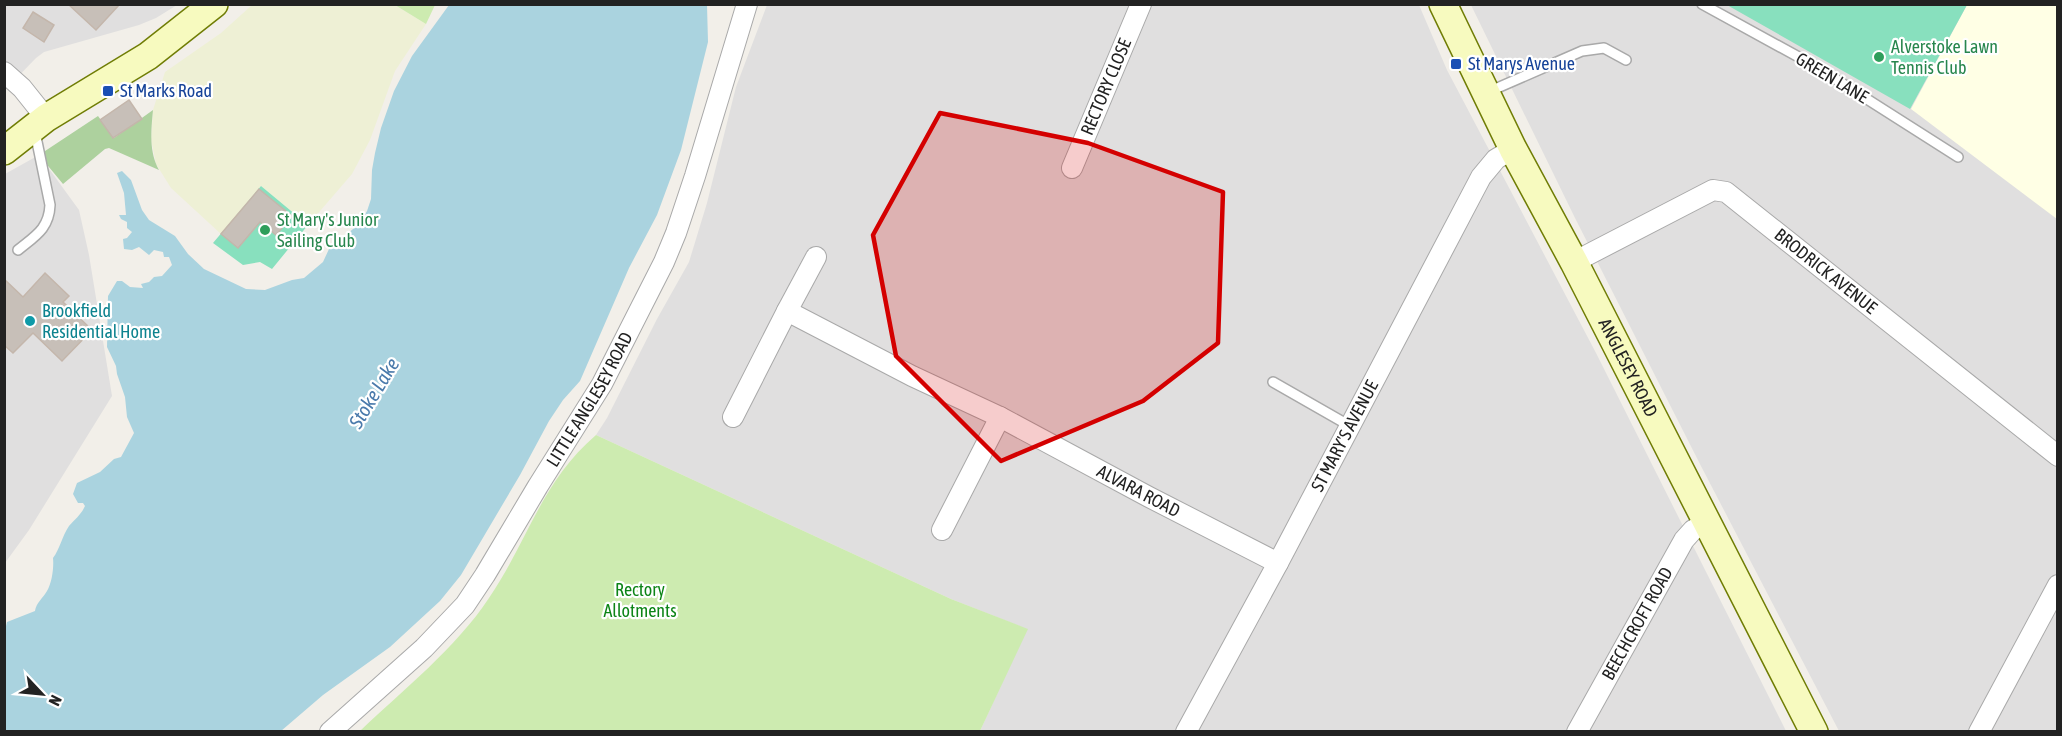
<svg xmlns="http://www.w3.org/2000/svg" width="2062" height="736" viewBox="0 0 2062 736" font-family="'Asap Condensed',sans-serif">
	<rect width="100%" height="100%" fill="#f2efe9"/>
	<!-- residential -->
	<path fill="#e0dfdf" d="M 5,5 L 177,5 L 156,18 L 139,25 L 44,52 L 36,58 L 5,90 Z
		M 767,5 L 1419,5 L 1447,70 L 1596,353 L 1786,731 L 980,731 L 1027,629 L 951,599 L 596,435 L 607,418 L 657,319 L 689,262 L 707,203 L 736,87 Z
		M 1471,5 L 2057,5 L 2057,731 L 1839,731 L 1702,468 L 1575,218 Z
		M 39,155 L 79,210 L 89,255 L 112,396 L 29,530 L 5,563 L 5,174 Z"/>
	<!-- education -->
	<path fill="#ffffe5" d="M 1967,5 L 2057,5 L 2057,219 L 1911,109 Z"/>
	<!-- farmland -->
	<path fill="#eef0d5" d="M 252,5 L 395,5 L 426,24 L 395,71 L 370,140 L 352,174 L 308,225 L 261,186 L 221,234 L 171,188 L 156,164 L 151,139 L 153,110 L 165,72 L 221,33 Z"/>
	<!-- grass -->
	<path fill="#cdebb0" d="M 395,5 L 435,5 L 426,24 Z
		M 596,435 L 951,599 L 1028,629 L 980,731 L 360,731 C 403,690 456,648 489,598 C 528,541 541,482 596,435 Z"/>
	<!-- forest -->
	<path fill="#add19e" d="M 153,110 C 151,131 149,152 159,170 L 109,148 L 105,149 L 63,184 L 39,155 L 98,116 L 114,138 Z"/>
	<!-- pitch -->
	<path fill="#88e0be" d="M 1727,5 L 1967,5 L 1910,109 Z
		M 261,186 L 308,225 L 272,269 L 260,262 L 243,265 L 213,243 Z"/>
	<!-- water -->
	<path fill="#aad3df" d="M 449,5 L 707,5 L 708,42 L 681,150 L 657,215 L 629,268 L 580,381 L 563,400 L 549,421 L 520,475 L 461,575 L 440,601 L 390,647 L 323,695 L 281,731 L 5,731 L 4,634 L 7,622 L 35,611 C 36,603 43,598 47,591 C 52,583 54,567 53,558 C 60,549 62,536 69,526 C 75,519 81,515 85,506 L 83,503 L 78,503 L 73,494 L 77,483 L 100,472 L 114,459 L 121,457 L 134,433 L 127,417 L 125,397 L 117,374 L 116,366 L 107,347 L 108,296 L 117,281 L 122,281 L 130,287 L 143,288 L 141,284 L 149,282 L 154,277 L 162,276 L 172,265 L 169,257 L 164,257 L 163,252 L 154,250 L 149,255 L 139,247 L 132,250 L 124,249 L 123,239 L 127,238 L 132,232 L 127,228 L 127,222 L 121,219 L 119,215 L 126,215 L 124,193 L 117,173 L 122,171 L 131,180 L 142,210 L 149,220 L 175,236 L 188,254 L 204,269 L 246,289 L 265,290 L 292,280 L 304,278 L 323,262 L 329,249 L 359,224 L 367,211 L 371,199 L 372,170 L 375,153 L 381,128 L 394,91 L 412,56 Z"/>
	<!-- building -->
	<path fill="#c7bfb8" stroke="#c4b6ab" stroke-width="1.5" d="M 68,4 L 120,4 L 96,30 Z
		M 33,12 L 54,25 L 44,42 L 23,28 Z
		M 129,100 L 142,119 L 113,138 L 100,120 Z
		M 259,189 L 292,216 L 276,235 L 260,222 L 238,248 L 221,234 Z
		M 45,273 L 69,296 L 63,302 L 92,330 L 62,361 L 33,333 L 13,353 L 4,345 L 4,279 L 23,297 Z"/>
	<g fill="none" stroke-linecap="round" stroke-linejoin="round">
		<defs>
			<path id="lane" d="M 1702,4 L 1815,66 L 1958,157
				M 1488,92 L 1582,51 L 1604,48 L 1626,60
				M 18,250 C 35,236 49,229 50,205 L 35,132
				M 1273,382 L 1350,426"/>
			<g id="street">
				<path d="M 4,72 L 22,88 L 46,118"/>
				<path id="s1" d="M 1072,168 L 1141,4"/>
				<path id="s2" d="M 1574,262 L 1713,190 L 1726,192 L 2058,456"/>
				<path d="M 787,311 L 816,257"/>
				<path id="s3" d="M 733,417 L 787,311 L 912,376 L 1000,417 L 1149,497 L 1278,563"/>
				<path d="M 942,530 L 1000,417"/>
				<path id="s4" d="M 330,732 L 424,648 L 465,605 L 485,575 L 538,486 L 602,384 L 664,262 L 676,233 L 695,176 L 747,4"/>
				<path id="s5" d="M 1186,732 L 1278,563 L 1481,177 L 1496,159 L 1513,149"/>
				<path id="s6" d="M 1577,732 L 1684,540 L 1693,530 L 1706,523"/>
				<path d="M 1979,732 L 2058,585"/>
			</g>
			<g id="secondary">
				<path id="s7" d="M 1443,4 L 1513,149 L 1574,262 L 1814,732"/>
				<path d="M 4,151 L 46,118 L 148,56 L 214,4"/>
			</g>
		</defs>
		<!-- lane casing -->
		<use href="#lane" stroke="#a9a9a9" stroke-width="12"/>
		<!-- street casing -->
		<use href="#street" stroke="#a9a9a9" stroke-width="22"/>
		<!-- secondary casing -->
		<use href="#secondary" stroke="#707d05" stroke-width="30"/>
		<!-- lane -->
		<use href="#lane" stroke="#fff" stroke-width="9"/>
		<!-- street -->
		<use href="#street" stroke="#fff" stroke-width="20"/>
		<!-- secondary -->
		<use href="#secondary" stroke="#f7fabf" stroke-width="27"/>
	</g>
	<!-- marked area -->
	<path fill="#d40000" fill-opacity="0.2" stroke="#d40000" stroke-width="4.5" stroke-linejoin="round" d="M 940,113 L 1088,143 L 1223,192 L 1218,343 L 1143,401 L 1001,461 L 896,356 L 873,235 Z"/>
	<!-- markers -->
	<g fill="#2e9e5b" stroke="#fff" stroke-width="2">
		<circle cx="1879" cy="57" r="6"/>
		<circle cx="265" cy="230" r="6"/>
	</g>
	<g fill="#1a4fb4" stroke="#fff" stroke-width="2">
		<rect x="1450" y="58" width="12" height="12" rx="3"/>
		<rect x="102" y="85" width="12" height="12" rx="3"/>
	</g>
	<circle fill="#0f9aa8" stroke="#fff" stroke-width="2" cx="30" cy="321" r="6"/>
	<g text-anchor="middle" stroke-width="4.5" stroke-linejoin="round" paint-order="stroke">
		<!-- leisure labels -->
		<g font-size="18" fill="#27864d" stroke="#fff" text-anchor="start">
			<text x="1891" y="53">Alverstoke Lawn<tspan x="1891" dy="21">Tennis Club</tspan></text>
			<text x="277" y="226">St Mary's Junior<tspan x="277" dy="21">Sailing Club</tspan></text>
		</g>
		<!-- transit labels -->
		<g font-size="18" fill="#164399" stroke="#fff" text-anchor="start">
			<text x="1468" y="70">St Marys Avenue</text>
			<text x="120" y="97">St Marks Road</text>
		</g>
		<!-- street labels -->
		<g font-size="18" fill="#222" stroke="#fff">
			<text transform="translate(1832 78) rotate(31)" y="6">GREEN LANE</text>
			<text dy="6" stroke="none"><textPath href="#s1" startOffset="88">RECTORY CLOSE</textPath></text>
			<text dy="6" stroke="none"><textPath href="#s2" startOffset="297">BRODRICK AVENUE</textPath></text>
			<text dy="6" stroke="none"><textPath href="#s7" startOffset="408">ANGLESEY ROAD</textPath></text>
			<text dy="6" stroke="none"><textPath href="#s4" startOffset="426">LITTLE ANGLESEY ROAD</textPath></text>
			<text dy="6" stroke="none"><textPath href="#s5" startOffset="336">ST MARY'S AVENUE</textPath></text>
			<text dy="6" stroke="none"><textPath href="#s3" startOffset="514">ALVARA ROAD</textPath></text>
			<text dy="6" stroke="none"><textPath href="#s6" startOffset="124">BEECHCROFT ROAD</textPath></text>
		</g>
		<!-- culture labels -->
		<g font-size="18" fill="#0d838f" stroke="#fff" text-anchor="start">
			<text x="42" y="317">Brookfield<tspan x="42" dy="21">Residential Home</tspan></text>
		</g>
		<!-- park labels -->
		<g font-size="18" fill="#0c8416" stroke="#fff">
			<text x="640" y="596">Rectory<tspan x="640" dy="21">Allotments</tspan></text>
		</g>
		<!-- water labels -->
		<g font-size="20" font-style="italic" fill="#4a7aab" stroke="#fff">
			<text transform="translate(374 393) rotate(-59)" y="7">Stoke Lake</text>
		</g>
	</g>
	<!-- border -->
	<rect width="2062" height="736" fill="none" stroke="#222222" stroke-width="12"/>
	<!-- north arrow -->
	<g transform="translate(42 694) rotate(116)" stroke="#ffffff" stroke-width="4.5" paint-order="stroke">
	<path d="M0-4.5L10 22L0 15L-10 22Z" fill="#222222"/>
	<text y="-9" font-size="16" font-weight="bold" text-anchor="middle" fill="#222222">N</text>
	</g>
</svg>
